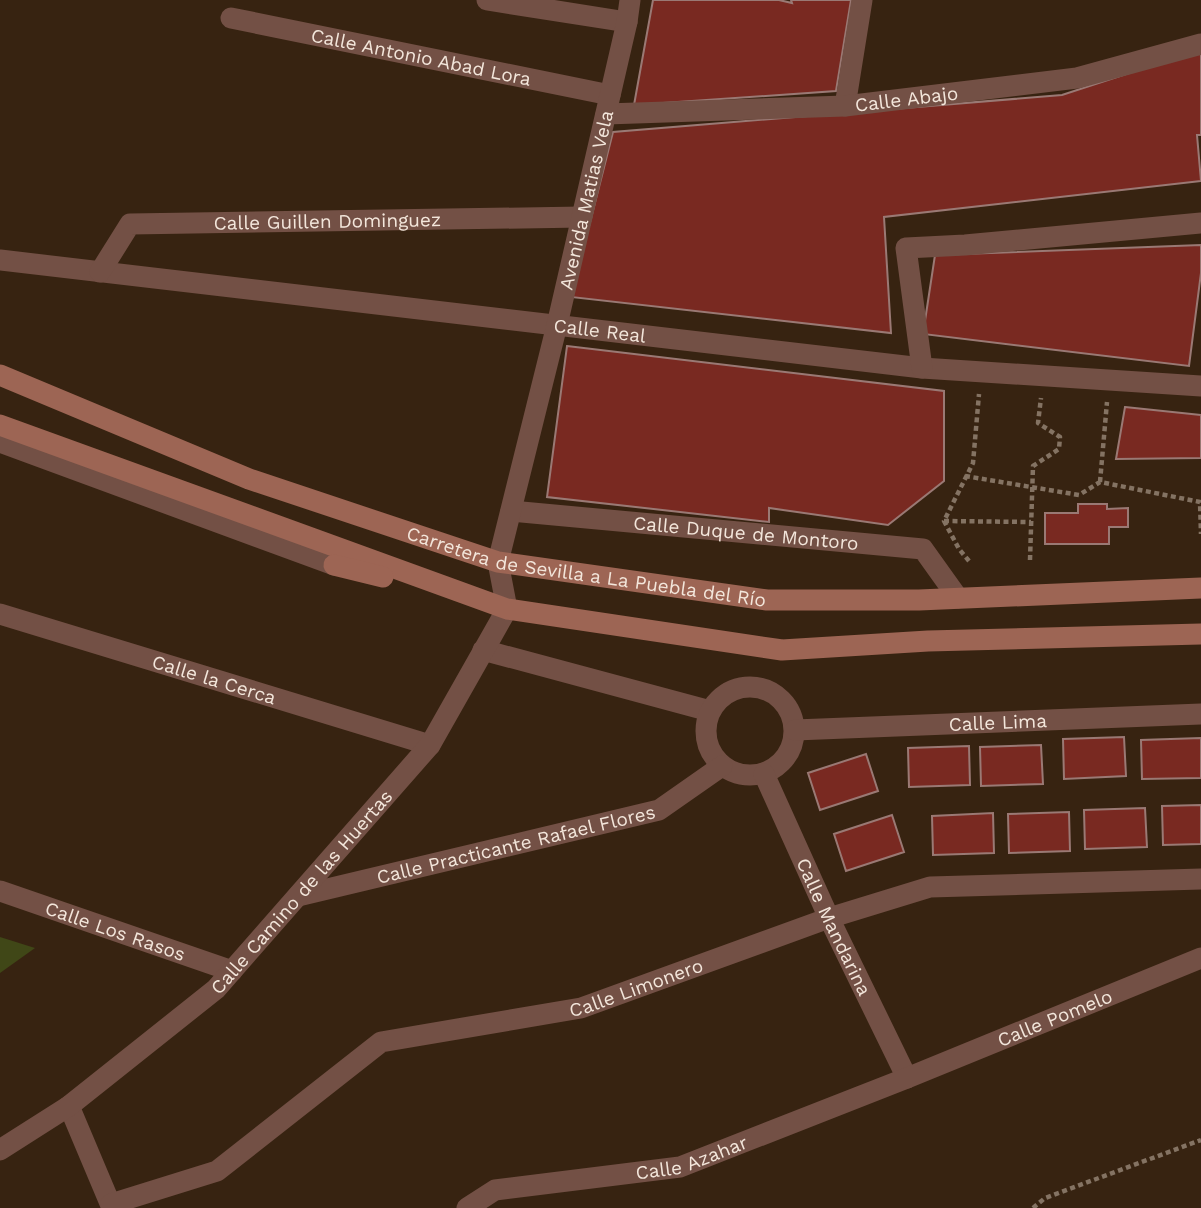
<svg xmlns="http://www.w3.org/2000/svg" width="1201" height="1208" viewBox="0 0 1201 1208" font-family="'Work Sans',sans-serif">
	<rect width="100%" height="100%" fill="#372311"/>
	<!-- green -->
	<path fill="#404717" d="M 0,937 L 35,948 L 0,973 Z"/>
	<!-- building -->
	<path fill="#792921" stroke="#9a7974" stroke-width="2" d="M 653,0 L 779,0 L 792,3 L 791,0 L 851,0 L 836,91 L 634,105 Z
		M 1201,52 L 1201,135 L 1197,135 L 1201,181 L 884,217 L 891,333 L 571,297 L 613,132 L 1062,95 L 1169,60 Z
		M 1201,245 L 1201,273 L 1189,366 L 923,334 L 935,255 Z
		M 567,346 L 944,391 L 944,481 L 888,525 L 769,508 L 769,522 L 547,497 Z
		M 1125,407 L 1201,415 L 1201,458 L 1116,459 Z
		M 1078,504 L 1107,504 L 1107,509 L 1128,508 L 1128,527 L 1109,527 L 1109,544 L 1045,544 L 1045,513 L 1078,513 Z
		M 1124,737 L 1126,776 L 1064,779 L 1063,739 Z
		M 1201,738 L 1201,778 L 1142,779 L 1141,740 Z
		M 1041,745 L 1043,784 L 981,786 L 980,747 Z
		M 969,746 L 970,785 L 909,787 L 908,748 Z
		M 866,754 L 878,791 L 820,810 L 808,773 Z
		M 1201,805 L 1201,844 L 1163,845 L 1162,806 Z
		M 1145,808 L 1147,847 L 1085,849 L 1084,810 Z
		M 1069,812 L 1070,851 L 1009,853 L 1008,814 Z
		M 993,813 L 994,853 L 933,855 L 932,816 Z
		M 892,815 L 904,852 L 846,871 L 834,834 Z"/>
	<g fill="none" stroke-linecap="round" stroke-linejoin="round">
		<!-- path -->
		<path stroke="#847363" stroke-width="4.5" stroke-dasharray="5 3.5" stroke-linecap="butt" d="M 965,476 L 1079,495 L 1100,482 L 1200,502 L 1201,534
			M 1100,482 L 1107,402
			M 944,521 L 1031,522
			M 1030,560 L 1033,466 L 1059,449 L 1060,437 L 1038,423 L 1041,398
			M 969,561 L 959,549 L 944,521 L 973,463 L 979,394
			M 1033,1208 L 1045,1198 L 1201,1140"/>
		<!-- street -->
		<g stroke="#735045" stroke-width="21">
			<path d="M 487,0 L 627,22"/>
			<path id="s1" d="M 231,18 L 610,95"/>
			<path d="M 845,106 L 862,0"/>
			<path id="s2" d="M 606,114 L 845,106 L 1077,78 L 1201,44"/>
			<path id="s3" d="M 0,260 L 922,368 L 1201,386"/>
			<path id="s4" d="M 100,272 L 130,224 L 582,217"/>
			<path d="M 922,368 L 906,248 L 965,245 L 1201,223"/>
			<path d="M 0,442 L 334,565"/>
			<path id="s5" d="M 511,511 L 923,549 L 958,598"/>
			<path id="s6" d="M 0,614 L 430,745"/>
			<path d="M 483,650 L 710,711"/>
			<circle cx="750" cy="731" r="44"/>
			<path id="s7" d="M 795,730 L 1201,714"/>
			<path id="s8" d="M 764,774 L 829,918 L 907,1078"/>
			<path id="s9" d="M 0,891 L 232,971"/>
			<path id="s10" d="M 298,896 L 659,810 L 722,766"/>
			<path d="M 69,1106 L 112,1208"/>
			<path id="s11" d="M 0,1150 L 69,1106 L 216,989 L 430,745 L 494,632 L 507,609 L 498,562 L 557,325 L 627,22 L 630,0"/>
			<path id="s12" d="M 111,1204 L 217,1171 L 381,1042 L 581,1008 L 829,918 L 930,887 L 1201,879"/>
			<path id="s13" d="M 467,1208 L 495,1190 L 680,1167 L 907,1078 L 1201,958"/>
		</g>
		<!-- secondary -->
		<g stroke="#9d6554" stroke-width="21">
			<path id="s14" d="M 0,375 L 249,479 L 498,562 L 767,600 L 919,600 L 1201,588"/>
			<path d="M 0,425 L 507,609 L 782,650 L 928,641 L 1201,634"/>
			<path d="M 334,565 L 383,577"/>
		</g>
	</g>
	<g text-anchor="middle" stroke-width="5" stroke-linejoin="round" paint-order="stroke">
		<!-- street labels -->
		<g font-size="19" fill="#f3e6db" stroke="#372311">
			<text dy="7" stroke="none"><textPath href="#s1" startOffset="194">Calle Antonio Abad Lora</textPath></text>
			<text dy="7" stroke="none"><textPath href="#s2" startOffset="301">Calle Abajo</textPath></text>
			<text dy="7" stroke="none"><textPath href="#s11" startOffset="1171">Avenida Matias Vela</textPath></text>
			<text dy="7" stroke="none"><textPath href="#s4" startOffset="254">Calle Guillen Dominguez</textPath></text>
			<text dy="7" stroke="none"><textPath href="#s3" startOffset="604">Calle Real</textPath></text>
			<text dy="7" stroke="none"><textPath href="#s5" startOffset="236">Calle Duque de Montoro</textPath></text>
			<text dy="7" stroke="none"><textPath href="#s14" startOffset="620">Carretera de Sevilla a La Puebla del Río</textPath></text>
			<text dy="7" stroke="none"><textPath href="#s6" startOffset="224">Calle la Cerca</textPath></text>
			<text dy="7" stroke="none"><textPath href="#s7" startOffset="203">Calle Lima</textPath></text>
			<text dy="7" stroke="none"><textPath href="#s10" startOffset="224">Calle Practicante Rafael Flores</textPath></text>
			<text dy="7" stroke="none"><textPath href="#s11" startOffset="399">Calle Camino de las Huertas</textPath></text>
			<text dy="7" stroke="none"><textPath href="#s8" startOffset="168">Calle Mandarina</textPath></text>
			<text dy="7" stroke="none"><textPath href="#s9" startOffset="122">Calle Los Rasos</textPath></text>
			<text dy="7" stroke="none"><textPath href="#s12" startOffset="581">Calle Limonero</textPath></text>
			<text dy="7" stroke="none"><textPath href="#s13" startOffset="623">Calle Pomelo</textPath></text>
			<text dy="7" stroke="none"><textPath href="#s13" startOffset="233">Calle Azahar</textPath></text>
		</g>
	</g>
</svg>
